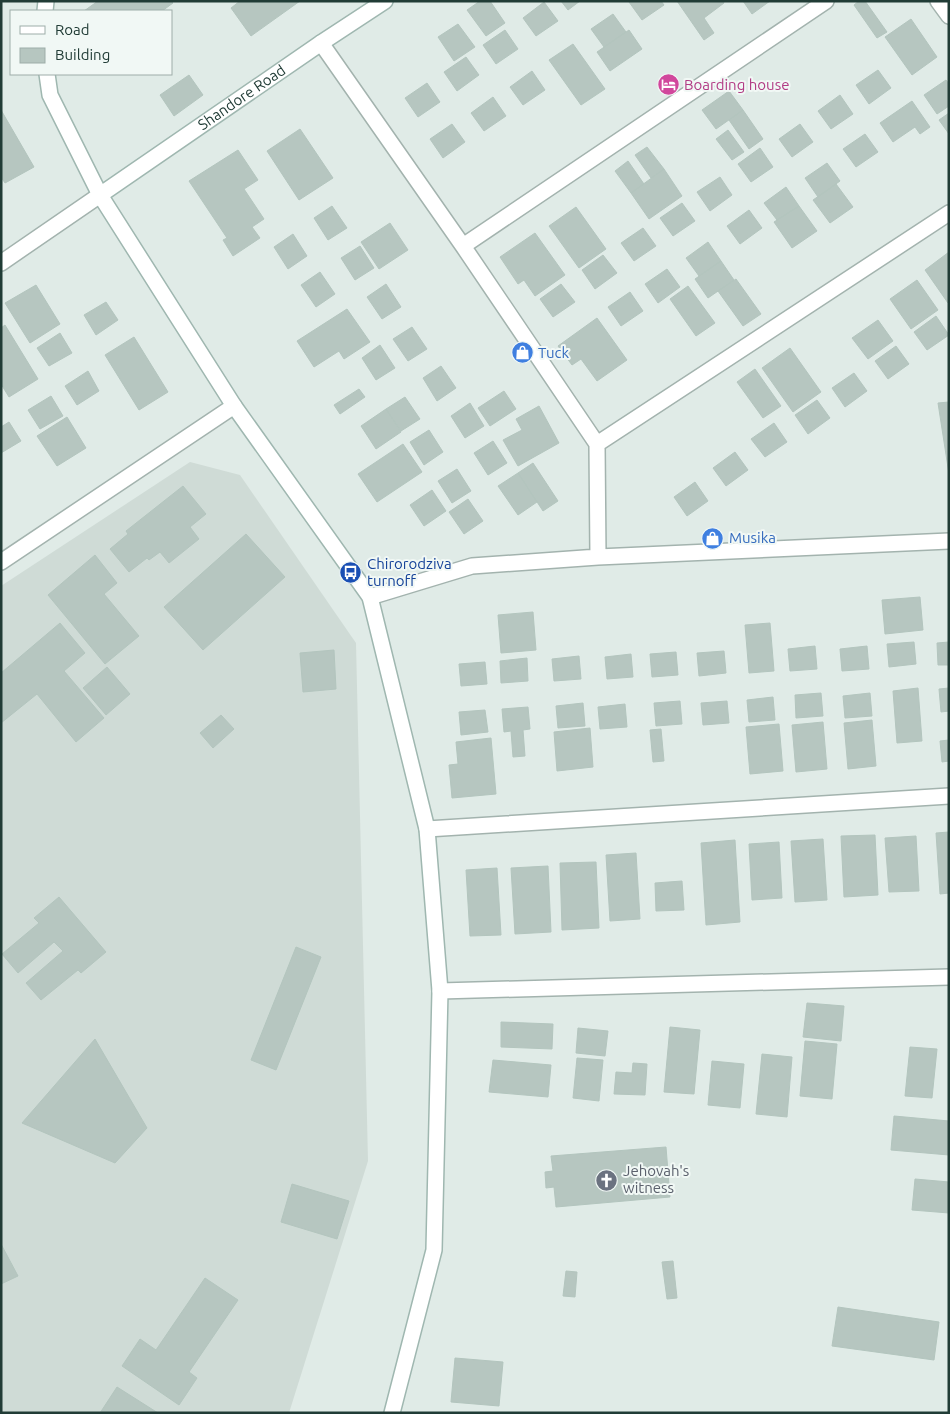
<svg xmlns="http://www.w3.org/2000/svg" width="950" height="1414" viewBox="0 0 950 1414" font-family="Ubuntu,sans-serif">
	<rect width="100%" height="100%" fill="#e0ebe7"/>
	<!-- built -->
	<path fill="#cfdbd6" d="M 190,462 L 240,475 L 356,643 L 368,1161 L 289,1413 L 1,1413 L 1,586 Z"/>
	<!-- building -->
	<path fill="#b6c6c0" stroke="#b3c5be" d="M 98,1 L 171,1 L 173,3 L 162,11 L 84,11 Z
		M 240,1 L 300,1 L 251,36 L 231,8 Z
		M 480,1 L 490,1 L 505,23 L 486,36 L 467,10 Z
		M 561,1 L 580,1 L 568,10 Z
		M 630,1 L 661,1 L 664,5 L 642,20 L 629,2 Z
		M 677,1 L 723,1 L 724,3 L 704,18 L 714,33 L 704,40 Z
		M 743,1 L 770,1 L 752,14 Z
		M 859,1 L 865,1 L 887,32 L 877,38 L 854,5 Z
		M 544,2 L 558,21 L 536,36 L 523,18 Z
		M 613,14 L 626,32 L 604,47 L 591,29 Z
		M 911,19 L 937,57 L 912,75 L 885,37 Z
		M 458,24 L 475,47 L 454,61 L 438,37 Z
		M 505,30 L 518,49 L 496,64 L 483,45 Z
		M 629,30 L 642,49 L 610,71 L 597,52 Z
		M 573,44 L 605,89 L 581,105 L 549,60 Z
		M 466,57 L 479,75 L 457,91 L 444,72 Z
		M 878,70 L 891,88 L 869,104 L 856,85 Z
		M 532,71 L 545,90 L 523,105 L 510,87 Z
		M 189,75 L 203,95 L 174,116 L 160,95 Z
		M 946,80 L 949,84 L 949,106 L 937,114 L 924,95 Z
		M 427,83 L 440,102 L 418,117 L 405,98 Z
		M 729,91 L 743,110 L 716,129 L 702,110 Z
		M 840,95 L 853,114 L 831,129 L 818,111 Z
		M 493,97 L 506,116 L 484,131 L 471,113 Z
		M 912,101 L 930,127 L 920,134 L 915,127 L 893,142 L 880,123 Z
		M 1,110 L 34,167 L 5,183 L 1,177 Z
		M 743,110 L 763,139 L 749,149 L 729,120 Z
		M 949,113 L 949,134 L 939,120 Z
		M 452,124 L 465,142 L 443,158 L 430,139 Z
		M 800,124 L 813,142 L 792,157 L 779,139 Z
		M 300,129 L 333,178 L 299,200 L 267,151 Z
		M 728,130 L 744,152 L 732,160 L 716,139 Z
		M 865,134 L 878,152 L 856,167 L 843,149 Z
		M 647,147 L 664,169 L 651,178 L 635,155 Z
		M 760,148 L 773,167 L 751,182 L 738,164 Z
		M 238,150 L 258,180 L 244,189 L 264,219 L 252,227 L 260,238 L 233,256 L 223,240 L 227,238 L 189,181 Z
		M 628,161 L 644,184 L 631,193 L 615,171 Z
		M 827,163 L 840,181 L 818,197 L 805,178 Z
		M 664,169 L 682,196 L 649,219 L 631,193 Z
		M 720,177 L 732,195 L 710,211 L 697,192 Z
		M 836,184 L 853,207 L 830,223 L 813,200 Z
		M 786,187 L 799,206 L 777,220 L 764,203 Z
		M 682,203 L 695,221 L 673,236 L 660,218 Z
		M 332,206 L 347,228 L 328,240 L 314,218 Z
		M 799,206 L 817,231 L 792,248 L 774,222 Z
		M 576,207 L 606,249 L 579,268 L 549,226 Z
		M 749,210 L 762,228 L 740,244 L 727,226 Z
		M 390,223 L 408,250 L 379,269 L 361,242 Z
		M 643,228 L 656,246 L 634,261 L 621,243 Z
		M 535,233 L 565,275 L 535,296 L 524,280 L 518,284 L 500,257 Z
		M 293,234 L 307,256 L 288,269 L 274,247 Z
		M 708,242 L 721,261 L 699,276 L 686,258 Z
		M 360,246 L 374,268 L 355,280 L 341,258 Z
		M 949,252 L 949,303 L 948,303 L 925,270 Z
		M 603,255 L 617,273 L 595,289 L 582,270 Z
		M 721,261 L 734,280 L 708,298 L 695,279 Z
		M 667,269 L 680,287 L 658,303 L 645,284 Z
		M 320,272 L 335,294 L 316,307 L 301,285 Z
		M 736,279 L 761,314 L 743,326 L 718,291 Z
		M 917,280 L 938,310 L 911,329 L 890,299 Z
		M 386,284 L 401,307 L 382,319 L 367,297 Z
		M 561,284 L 575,302 L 553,317 L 540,299 Z
		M 36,285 L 60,324 L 30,343 L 5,303 Z
		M 688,286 L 715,323 L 696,336 L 670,299 Z
		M 630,292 L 643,311 L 621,326 L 608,307 Z
		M 106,302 L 118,320 L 96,335 L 84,315 Z
		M 347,309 L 370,342 L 344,359 L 339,351 L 314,367 L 297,341 Z
		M 936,316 L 949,335 L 927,350 L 914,332 Z
		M 597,318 L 627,360 L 597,381 L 581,359 L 572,365 L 558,346 Z
		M 878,320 L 893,341 L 868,359 L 852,338 Z
		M 5,325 L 38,379 L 9,397 L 1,384 L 1,328 Z
		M 412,327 L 427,349 L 408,361 L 393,339 Z
		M 60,333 L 72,353 L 49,366 L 37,348 Z
		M 134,337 L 168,392 L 139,410 L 105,355 Z
		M 380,345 L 395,368 L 376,380 L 362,358 Z
		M 896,346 L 909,364 L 888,379 L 875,361 Z
		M 790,348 L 821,392 L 793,412 L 762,368 Z
		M 441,366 L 456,388 L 437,401 L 423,378 Z
		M 755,369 L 781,406 L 763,418 L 737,382 Z
		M 88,371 L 99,391 L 77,405 L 65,386 Z
		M 854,373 L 867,391 L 845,407 L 832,388 Z
		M 359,389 L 365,397 L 340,414 L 334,405 Z
		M 504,391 L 516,409 L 490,426 L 478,408 Z
		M 51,396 L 63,416 L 40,429 L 28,410 Z
		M 405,397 L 420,419 L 401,431 L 386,409 Z
		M 817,400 L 830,418 L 808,434 L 795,415 Z
		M 949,402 L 949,474 L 938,403 Z
		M 470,403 L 484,426 L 465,438 L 451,416 Z
		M 539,406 L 559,443 L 518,466 L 503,440 L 522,430 L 516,419 Z
		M 386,409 L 401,432 L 376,449 L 361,426 Z
		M 67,417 L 86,448 L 57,466 L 37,436 Z
		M 9,422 L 21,441 L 1,453 L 1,427 Z
		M 774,423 L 787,442 L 765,457 L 751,439 Z
		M 429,430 L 443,452 L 424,465 L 410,442 Z
		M 493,441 L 507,463 L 488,475 L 474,453 Z
		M 403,444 L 422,472 L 377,502 L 358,474 Z
		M 735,452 L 748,470 L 726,486 L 713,468 Z
		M 533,463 L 558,501 L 543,511 L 518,473 Z
		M 457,469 L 471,491 L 452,503 L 438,481 Z
		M 518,473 L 537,502 L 518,515 L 498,486 Z
		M 695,482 L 708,501 L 687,516 L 674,497 Z
		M 183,486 L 206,514 L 190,527 L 199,539 L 169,563 L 160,552 L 149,560 L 147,558 L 129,572 L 110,549 L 128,534 L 126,531 Z
		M 432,490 L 446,511 L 424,526 L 410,505 Z
		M 468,499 L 483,521 L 464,534 L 449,512 Z
		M 246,534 L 285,577 L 203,650 L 164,607 Z
		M 95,555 L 117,583 L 104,594 L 139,636 L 105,664 L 48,595 Z
		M 920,597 L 923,630 L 885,634 L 882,600 Z
		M 533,612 L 536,650 L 501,653 L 498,615 Z
		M 60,623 L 85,653 L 64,671 L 104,718 L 76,742 L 37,694 L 1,723 L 1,673 Z
		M 770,623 L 774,671 L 749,673 L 745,625 Z
		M 914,642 L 916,664 L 889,667 L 887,644 Z
		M 949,642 L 949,665 L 938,665 L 937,643 Z
		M 815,646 L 817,669 L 790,671 L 788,649 Z
		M 867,646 L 869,669 L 842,671 L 840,649 Z
		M 334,650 L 336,689 L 303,692 L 300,653 Z
		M 724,651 L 726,673 L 699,676 L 697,653 Z
		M 676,652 L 678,675 L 652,677 L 650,654 Z
		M 631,654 L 633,677 L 607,679 L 605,657 Z
		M 579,656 L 581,679 L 554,681 L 552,659 Z
		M 527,658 L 528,681 L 501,683 L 500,661 Z
		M 485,662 L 487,684 L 461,686 L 459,664 Z
		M 107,667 L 130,694 L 106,715 L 83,688 Z
		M 918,688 L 922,741 L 897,743 L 893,691 Z
		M 949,688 L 949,711 L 941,712 L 939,689 Z
		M 821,693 L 823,716 L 796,718 L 795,695 Z
		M 870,693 L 872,716 L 845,718 L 843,696 Z
		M 773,697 L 775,720 L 749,722 L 747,700 Z
		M 680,701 L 682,724 L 656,726 L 654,703 Z
		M 727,701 L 729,723 L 703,725 L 701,703 Z
		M 583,703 L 585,726 L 558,728 L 556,706 Z
		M 625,704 L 627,727 L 600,729 L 598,707 Z
		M 528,707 L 530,729 L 523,730 L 525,756 L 513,757 L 511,731 L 504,732 L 502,709 Z
		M 485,710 L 488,732 L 461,735 L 459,712 Z
		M 221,715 L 234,729 L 213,748 L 200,733 Z
		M 872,720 L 876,766 L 848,769 L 844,723 Z
		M 823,722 L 827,769 L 796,772 L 792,725 Z
		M 779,724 L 783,771 L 750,774 L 746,727 Z
		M 590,728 L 593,767 L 557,771 L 554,732 Z
		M 661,729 L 664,761 L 653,762 L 650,730 Z
		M 491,738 L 496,794 L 452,798 L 449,765 L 458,764 L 456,742 Z
		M 949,740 L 949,761 L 942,762 L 940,741 Z
		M 949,832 L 949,893 L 940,894 L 936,833 Z
		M 875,835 L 878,895 L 844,897 L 841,836 Z
		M 916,836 L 919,891 L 889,892 L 885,838 Z
		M 823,839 L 827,900 L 795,902 L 791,841 Z
		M 735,840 L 740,922 L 706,925 L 701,843 Z
		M 779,842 L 782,898 L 752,900 L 749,844 Z
		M 636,853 L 640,919 L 610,921 L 606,855 Z
		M 596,862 L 599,928 L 562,930 L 560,863 Z
		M 548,866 L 551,932 L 515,934 L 511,868 Z
		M 497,868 L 501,935 L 470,936 L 466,870 Z
		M 682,881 L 684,910 L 656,911 L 655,883 Z
		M 59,897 L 106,952 L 81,973 L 78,970 L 41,1000 L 26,983 L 63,951 L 54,942 L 18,973 L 2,954 L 39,923 L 34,918 Z
		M 296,947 L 321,957 L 276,1070 L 251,1060 Z
		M 807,1003 L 844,1006 L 841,1041 L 803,1037 Z
		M 501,1022 L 553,1024 L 552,1049 L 501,1047 Z
		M 670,1027 L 700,1030 L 694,1094 L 664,1092 Z
		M 578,1028 L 608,1031 L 605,1056 L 576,1053 Z
		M 95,1039 L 147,1128 L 115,1163 L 22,1123 Z
		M 805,1041 L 837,1044 L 832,1099 L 800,1096 Z
		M 910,1047 L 937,1049 L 932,1098 L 905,1096 Z
		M 762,1054 L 792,1057 L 787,1117 L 756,1114 Z
		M 577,1058 L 603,1060 L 599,1101 L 573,1098 Z
		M 493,1060 L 551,1065 L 548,1097 L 489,1092 Z
		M 712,1061 L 744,1064 L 740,1108 L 708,1105 Z
		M 633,1063 L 647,1064 L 645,1095 L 614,1094 L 616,1072 L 632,1073 Z
		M 894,1116 L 949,1121 L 949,1155 L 891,1150 Z
		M 666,1147 L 670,1197 L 556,1207 L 554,1187 L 546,1188 L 545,1172 L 553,1171 L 551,1156 Z
		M 915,1179 L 949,1182 L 949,1213 L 912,1210 Z
		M 292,1184 L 349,1201 L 337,1239 L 281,1222 Z
		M 1,1244 L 18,1276 L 1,1284 Z
		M 673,1261 L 677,1298 L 667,1299 L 662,1262 Z
		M 566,1271 L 577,1272 L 575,1297 L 563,1296 Z
		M 205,1278 L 238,1300 L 189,1372 L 197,1378 L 179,1405 L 122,1366 L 140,1339 L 156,1350 Z
		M 838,1307 L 939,1322 L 934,1360 L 832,1346 Z
		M 455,1358 L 503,1362 L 499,1406 L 451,1402 Z
		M 117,1387 L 158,1413 L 100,1413 Z"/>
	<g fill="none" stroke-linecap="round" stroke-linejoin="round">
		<defs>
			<path id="street" d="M 938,1 L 949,16
				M 321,43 L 463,246 L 597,444 L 598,557
				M 463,246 L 826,1
				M 1,263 L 100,195
				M 597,444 L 949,213
				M 1,562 L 234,406
				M 370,597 L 472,566 L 598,557 L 949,541
				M 427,829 L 949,796
				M 440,991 L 949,977"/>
			<g id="secondary">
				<path d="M 45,11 L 46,1"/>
				<path d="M 47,74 L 50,95 L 100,195 L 234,406 L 370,597 L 427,829 L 440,991 L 434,1250 L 392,1413"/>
				<path id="s1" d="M 100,195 L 321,43 L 385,1"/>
			</g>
		</defs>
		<!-- street casing -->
		<use href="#street" stroke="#a3b3ae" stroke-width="18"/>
		<!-- secondary casing -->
		<use href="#secondary" stroke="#9fb7b0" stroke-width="18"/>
		<!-- street -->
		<use href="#street" stroke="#fff" stroke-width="15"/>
		<!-- secondary -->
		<use href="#secondary" stroke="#fff" stroke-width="15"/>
	</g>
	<!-- icons -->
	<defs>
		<symbol id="hotel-disc" viewBox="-11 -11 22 22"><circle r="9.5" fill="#d1479c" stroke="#f1f8f5"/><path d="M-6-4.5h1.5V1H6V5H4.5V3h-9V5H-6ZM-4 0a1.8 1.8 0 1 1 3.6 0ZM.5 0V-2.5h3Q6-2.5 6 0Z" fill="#fff"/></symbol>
		<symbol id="shop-disc" viewBox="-11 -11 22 22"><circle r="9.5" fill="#3f7fe0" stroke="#f1f8f5"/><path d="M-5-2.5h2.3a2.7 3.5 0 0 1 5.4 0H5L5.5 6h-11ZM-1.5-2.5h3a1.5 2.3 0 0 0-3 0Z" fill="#fff"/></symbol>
		<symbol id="bus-disc" viewBox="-11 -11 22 22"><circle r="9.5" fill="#1a4fb4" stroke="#f1f8f5"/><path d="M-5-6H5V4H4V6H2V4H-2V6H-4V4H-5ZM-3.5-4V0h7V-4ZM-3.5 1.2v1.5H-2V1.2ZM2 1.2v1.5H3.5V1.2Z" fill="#fff"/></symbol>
		<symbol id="church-disc" viewBox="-11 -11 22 22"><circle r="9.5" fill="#6b7280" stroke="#f1f8f5"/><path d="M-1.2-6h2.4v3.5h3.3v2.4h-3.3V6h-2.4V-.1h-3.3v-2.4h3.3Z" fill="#fff"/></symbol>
	</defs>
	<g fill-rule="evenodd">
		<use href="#hotel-disc" x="656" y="72" width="25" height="25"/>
		<use href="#shop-disc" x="510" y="340" width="25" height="25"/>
		<use href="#shop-disc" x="700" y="526" width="25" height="25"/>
		<use href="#bus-disc" x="338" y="560" width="25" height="25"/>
		<use href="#church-disc" x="594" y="1168" width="25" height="25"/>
	</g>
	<g text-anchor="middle" stroke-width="4" stroke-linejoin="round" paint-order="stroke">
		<!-- hotel labels -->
		<g font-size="15" fill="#b23c85" stroke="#f1f8f5" text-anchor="start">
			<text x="684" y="90">Boarding house</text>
		</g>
		<!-- street labels -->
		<g font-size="15" fill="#213c36" stroke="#f1f8f5">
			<text dy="5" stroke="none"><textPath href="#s1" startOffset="172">Shandore Road</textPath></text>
		</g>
		<!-- shop labels -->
		<g font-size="15" fill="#366cbe" stroke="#f1f8f5" text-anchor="start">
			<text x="538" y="358">Tuck</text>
			<text x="729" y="543">Musika</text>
		</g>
		<!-- transit labels -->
		<g font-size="15" fill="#164399" stroke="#f1f8f5" text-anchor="start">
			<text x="367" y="569">Chirorodziva<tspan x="367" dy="17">turnoff</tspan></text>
		</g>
		<!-- worship labels -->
		<g font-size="15" fill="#5b616d" stroke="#f1f8f5" text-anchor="start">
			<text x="623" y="1176">Jehovah's<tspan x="623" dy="17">witness</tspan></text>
		</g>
	</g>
	<!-- border -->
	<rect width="950" height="1414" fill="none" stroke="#213c36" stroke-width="5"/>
	<!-- legend -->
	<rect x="10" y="10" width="162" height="65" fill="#f1f8f5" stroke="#9eada9"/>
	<rect x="20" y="26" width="25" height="8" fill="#ffffff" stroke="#9eada9"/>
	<text x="55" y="35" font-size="15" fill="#213c36">Road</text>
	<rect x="20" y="48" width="25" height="15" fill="#b6c6c0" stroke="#9eada9"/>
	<text x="55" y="60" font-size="15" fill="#213c36">Building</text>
</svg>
